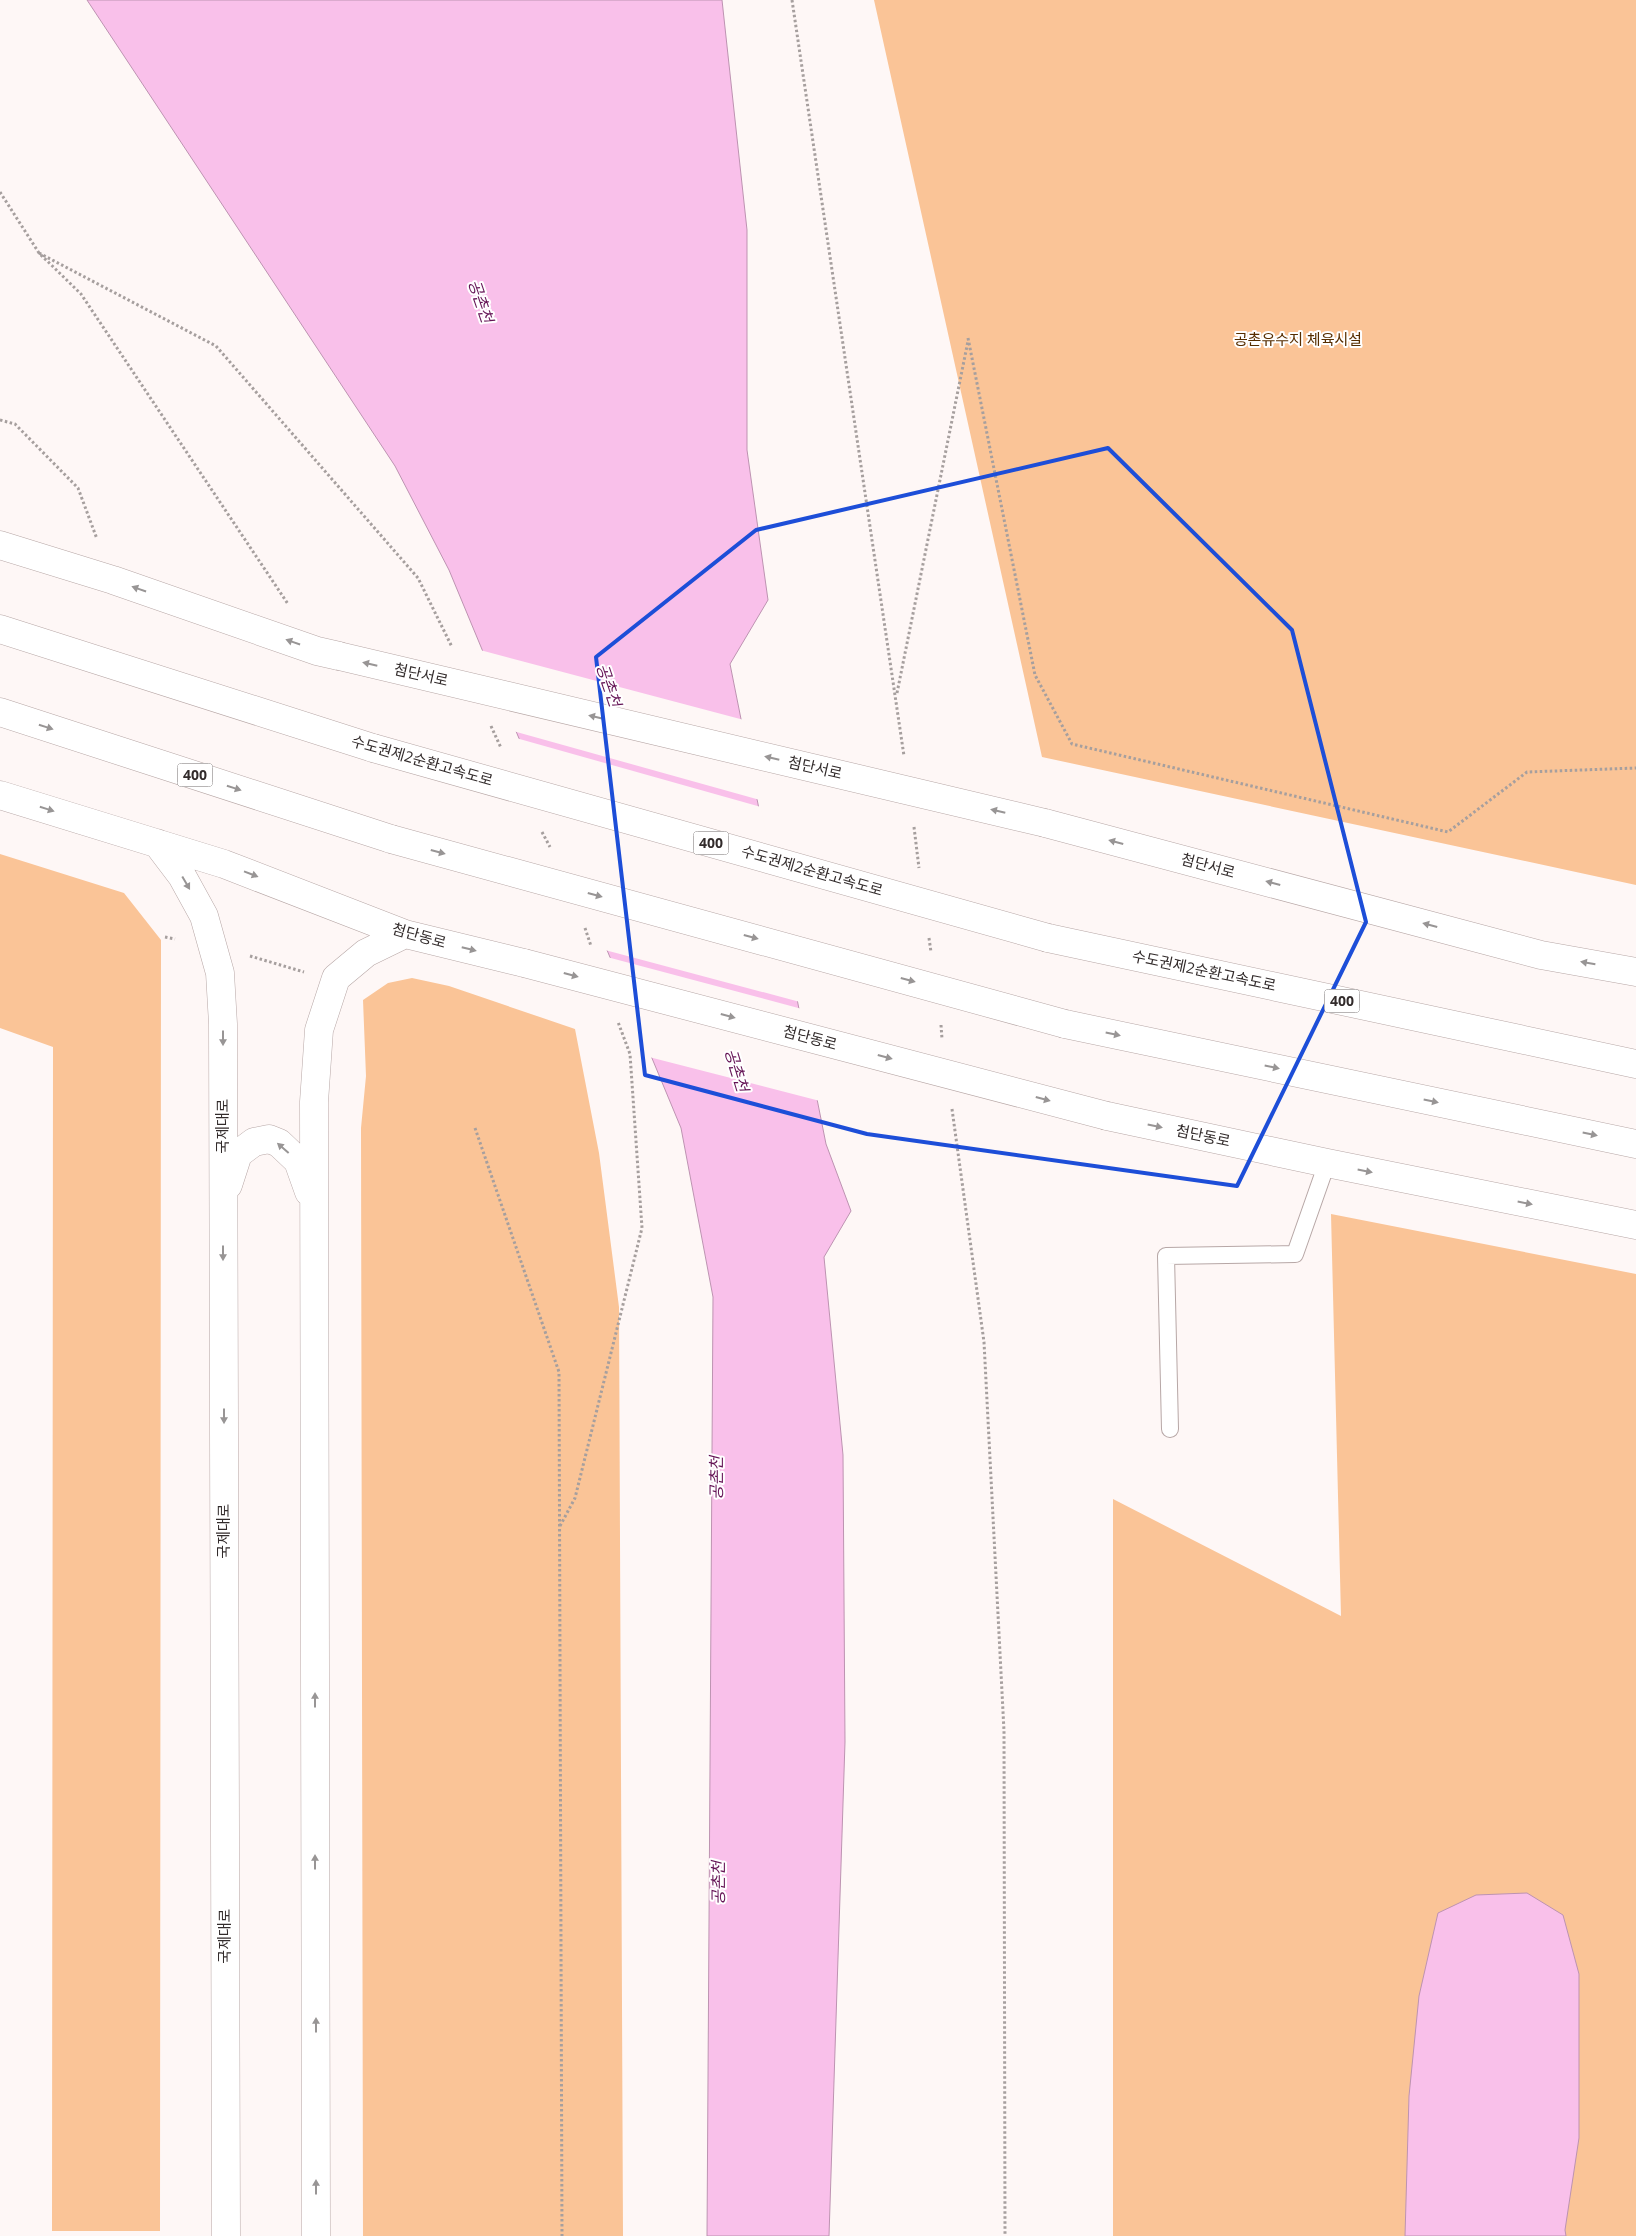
<svg xmlns="http://www.w3.org/2000/svg" width="1636" height="2236" viewBox="0 0 1636 2236" font-family="'Open Sans','Noto Sans KR',sans-serif">
	<rect width="100%" height="100%" fill="#fef7f6"/>
	<!-- green -->
	<path fill="#fac497" d="M 874,0 L 1636,0 L 1636,885 L 1042,757 Z
		M 0,854 L 124,893 L 161,940 L 160,2231 L 52,2231 L 53,1047 L 0,1028 Z
		M 412,978 L 449,986 L 575,1029 L 599,1153 L 619,1307 L 623,2236 L 363,2236 L 361,1128 L 366,1076 L 363,1000 L 388,983 Z
		M 1331,1214 L 1636,1274 L 1636,2236 L 1113,2236 L 1113,1499 L 1341,1616 Z"/>
	<!-- water -->
	<path fill="#f9c0ea" stroke="#bd93b1" d="M 87,0 L 722,0 L 747,230 L 747,450 L 768,600 L 730,664 L 826,1144 L 851,1211 L 824,1257 L 843,1455 L 845,1742 L 829,2236 L 707,2236 L 713,1297 L 681,1128 L 449,570 L 395,466 Z
		M 1527,1893 L 1563,1915 L 1579,1974 L 1579,2138 L 1565,2230 L 1566,2236 L 1405,2236 L 1409,2096 L 1419,1996 L 1438,1913 L 1476,1895 Z"/>
	<!-- pier -->
	<path fill="#fef7f6" d="M 480,650 L 744,720 L 760,800 L 513,731 Z
		M 516,738 L 761,807 L 800,1002 L 605,950 Z
		M 607,957 L 802,1009 L 820,1101 L 649,1057 Z"/>
	<g fill="none" stroke-linecap="round" stroke-linejoin="round">
		<defs>
			<path id="service" d="M 1170,1429 L 1166,1256 L 1295,1254 L 1327,1163"/>
			<path id="secondary" d="M 0,545 L 113,580 L 317,651 L 339,656
				M 0,795 L 224,864 L 405,934 L 524,963
				M 1045,823 L 1541,955 L 1636,972
				M 157,843 L 182,876 L 204,916 L 220,973 L 223,1024 L 226,2236
				M 1107,1116 L 1327,1163 L 1636,1225
				M 228,1185 L 238,1154 L 254,1142 L 269,1139 L 279,1143 L 298,1161 L 309,1192
				M 316,2236 L 314,1102 L 319,1030 L 336,978 L 366,953 L 405,934"/>
			<path id="motorway" d="M 0,629 L 373,748
				M 0,712 L 391,839
				M 1048,938 L 1636,1064
				M 1065,1024 L 1636,1144"/>
		</defs>
		<!-- service casing -->
		<use href="#service" stroke="#b7a7a6" stroke-width="18"/>
		<!-- secondary casing -->
		<use href="#secondary" stroke="#b7a7a6" stroke-width="29"/>
		<!-- motorway casing -->
		<use href="#motorway" stroke="#b7a7a6" stroke-width="29"/>
		<!-- path -->
		<path stroke="#a69f9e" stroke-width="3" stroke-dasharray="2.5 2.5" stroke-linecap="butt" d="M 792,0 L 904,756
			M 0,192 L 39,253 L 81,294 L 288,604
			M 39,253 L 216,346 L 418,578 L 452,647
			M 968,338 L 1035,675 L 1072,744 L 1448,832 L 1527,772 L 1636,768
			M 0,420 L 15,424 L 78,488 L 97,539
			M 897,693 L 968,341
			M 491,726 L 501,748
			M 914,827 L 919,868
			M 542,832 L 550,847
			M 585,928 L 591,946
			M 165,937 L 175,939
			M 929,938 L 931,952
			M 250,956 L 304,972
			M 941,1025 L 942,1039
			M 952,1109 L 984,1342 L 1004,1731 L 1005,2236
			M 475,1128 L 559,1372 L 562,2236
			M 560,1526 L 575,1498 L 642,1228 L 630,1054 L 618,1022"/>
		<!-- service -->
		<use href="#service" stroke="#fff" stroke-width="16"/>
		<!-- secondary -->
		<use href="#secondary" stroke="#fff" stroke-width="28"/>
		<!-- motorway -->
		<use href="#motorway" stroke="#fff" stroke-width="28"/>
		<defs>
			<path id="secondary-bridge" d="M 339,656 L 1045,823
				M 524,963 L 1107,1116"/>
			<path id="motorway-bridge" d="M 373,748 L 1048,938
				M 391,839 L 1065,1024"/>
		</defs>
		<!-- secondary-bridge casing -->
		<use href="#secondary-bridge" stroke="#b7a7a6" stroke-width="29" stroke-linecap="butt"/>
		<!-- motorway-bridge casing -->
		<use href="#motorway-bridge" stroke="#b7a7a6" stroke-width="29" stroke-linecap="butt"/>
		<!-- secondary-bridge -->
		<use href="#secondary-bridge" stroke="#fff" stroke-width="28"/>
		<!-- motorway-bridge -->
		<use href="#motorway-bridge" stroke="#fff" stroke-width="28"/>
	</g>
	<!-- one-way arrows -->
	<defs><path id="oneway-solid" d="M-6-.8H1V-3.2L6.5 0L1 3.2V.8H-6Z" transform="scale(1.25)"/></defs>
	<g fill="#989595">
		<use href="#oneway-solid" transform="translate(139 589) rotate(-161)"/>
		<use href="#oneway-solid" transform="translate(293 642) rotate(-161)"/>
		<use href="#oneway-solid" transform="translate(370 664) rotate(-167)"/>
		<use href="#oneway-solid" transform="translate(596 717) rotate(-167)"/>
		<use href="#oneway-solid" transform="translate(46 727) rotate(18)"/>
		<use href="#oneway-solid" transform="translate(772 758) rotate(-167)"/>
		<use href="#oneway-solid" transform="translate(234 788) rotate(18)"/>
		<use href="#oneway-solid" transform="translate(47 809) rotate(17)"/>
		<use href="#oneway-solid" transform="translate(998 811) rotate(-167)"/>
		<use href="#oneway-solid" transform="translate(1116 842) rotate(-165)"/>
		<use href="#oneway-solid" transform="translate(438 852) rotate(15)"/>
		<use href="#oneway-solid" transform="translate(251 874) rotate(21)"/>
		<use href="#oneway-solid" transform="translate(186 883) rotate(60)"/>
		<use href="#oneway-solid" transform="translate(1273 883) rotate(-165)"/>
		<use href="#oneway-solid" transform="translate(595 895) rotate(15)"/>
		<use href="#oneway-solid" transform="translate(1430 925) rotate(-165)"/>
		<use href="#oneway-solid" transform="translate(751 937) rotate(15)"/>
		<use href="#oneway-solid" transform="translate(469 949) rotate(14)"/>
		<use href="#oneway-solid" transform="translate(1588 963) rotate(-170)"/>
		<use href="#oneway-solid" transform="translate(571 975) rotate(15)"/>
		<use href="#oneway-solid" transform="translate(908 980) rotate(15)"/>
		<use href="#oneway-solid" transform="translate(728 1016) rotate(15)"/>
		<use href="#oneway-solid" transform="translate(1113 1034) rotate(12)"/>
		<use href="#oneway-solid" transform="translate(223 1038) rotate(90)"/>
		<use href="#oneway-solid" transform="translate(885 1057) rotate(15)"/>
		<use href="#oneway-solid" transform="translate(1272 1067) rotate(12)"/>
		<use href="#oneway-solid" transform="translate(1043 1099) rotate(15)"/>
		<use href="#oneway-solid" transform="translate(1431 1101) rotate(12)"/>
		<use href="#oneway-solid" transform="translate(1155 1126) rotate(12)"/>
		<use href="#oneway-solid" transform="translate(1590 1134) rotate(12)"/>
		<use href="#oneway-solid" transform="translate(283 1148) rotate(-139)"/>
		<use href="#oneway-solid" transform="translate(1365 1171) rotate(11)"/>
		<use href="#oneway-solid" transform="translate(1525 1203) rotate(11)"/>
		<use href="#oneway-solid" transform="translate(223 1253) rotate(90)"/>
		<use href="#oneway-solid" transform="translate(224 1416) rotate(90)"/>
		<use href="#oneway-solid" transform="translate(315 1700) rotate(-90)"/>
		<use href="#oneway-solid" transform="translate(315 1862) rotate(-90)"/>
		<use href="#oneway-solid" transform="translate(316 2025) rotate(-90)"/>
		<use href="#oneway-solid" transform="translate(316 2187) rotate(-90)"/>
	</g>
	<!-- marked area -->
	<path fill="none" stroke="#1d4ed8" stroke-width="4" stroke-linejoin="round" d="M 1108,448 L 1292,630 L 1366,922 L 1237,1186 L 867,1134 L 645,1075 L 596,657 L 756,530 Z"/>
	<g text-anchor="middle" stroke-width="4" stroke-linejoin="round" paint-order="stroke">
		<!-- shield labels -->
		<g fill="#fff" stroke="#706b6b" stroke-width="1">
			<rect x="177.5" y="763.5" width="35" height="23" rx="4"/>
			<rect x="693.5" y="831.5" width="35" height="23" rx="4"/>
			<rect x="1324.5" y="989.5" width="35" height="23" rx="4"/>
		</g>
		<g font-size="14" font-weight="bold" fill="#322b2b">
			<text x="195" y="780">400</text>
			<text x="711" y="848">400</text>
			<text x="1342" y="1006">400</text>
		</g>
		<!-- park labels -->
		<g font-size="15" fill="#572e00" stroke="#fff">
			<text x="1298" y="345">공촌유수지 체육시설</text>
		</g>
		<!-- street labels -->
		<g font-size="15" fill="#322b2b" stroke="#fff">
			<text transform="translate(421 675) rotate(13)" y="5">첨단서로</text>
			<text transform="translate(422 761) rotate(16)" y="5">수도권제2순환고속도로</text>
			<text transform="translate(815 768) rotate(13)" y="5">첨단서로</text>
			<text transform="translate(1208 866) rotate(15)" y="5">첨단서로</text>
			<text transform="translate(812 871) rotate(16)" y="5">수도권제2순환고속도로</text>
			<text transform="translate(419 936) rotate(16)" y="5">첨단동로</text>
			<text transform="translate(1204 971) rotate(12)" y="5">수도권제2순환고속도로</text>
			<text transform="translate(810 1038) rotate(15)" y="5">첨단동로</text>
			<text transform="translate(223 1126) rotate(-90)" y="5">국제대로</text>
			<text transform="translate(1203 1136) rotate(12)" y="5">첨단동로</text>
			<text transform="translate(224 1531) rotate(-90)" y="5">국제대로</text>
			<text transform="translate(225 1936) rotate(-90)" y="5">국제대로</text>
		</g>
		<!-- water labels -->
		<g font-size="16" font-style="italic" fill="#641355" stroke="#fff">
			<text transform="translate(481 301) rotate(71)" y="6">공촌천</text>
			<text transform="translate(609 685) rotate(71)" y="6">공촌천</text>
			<text transform="translate(737 1070) rotate(73)" y="6">공촌천</text>
			<text transform="translate(716 1478) rotate(-90)" y="6">공촌천</text>
			<text transform="translate(718 1883) rotate(-90)" y="6">공촌천</text>
		</g>
	</g>
</svg>
